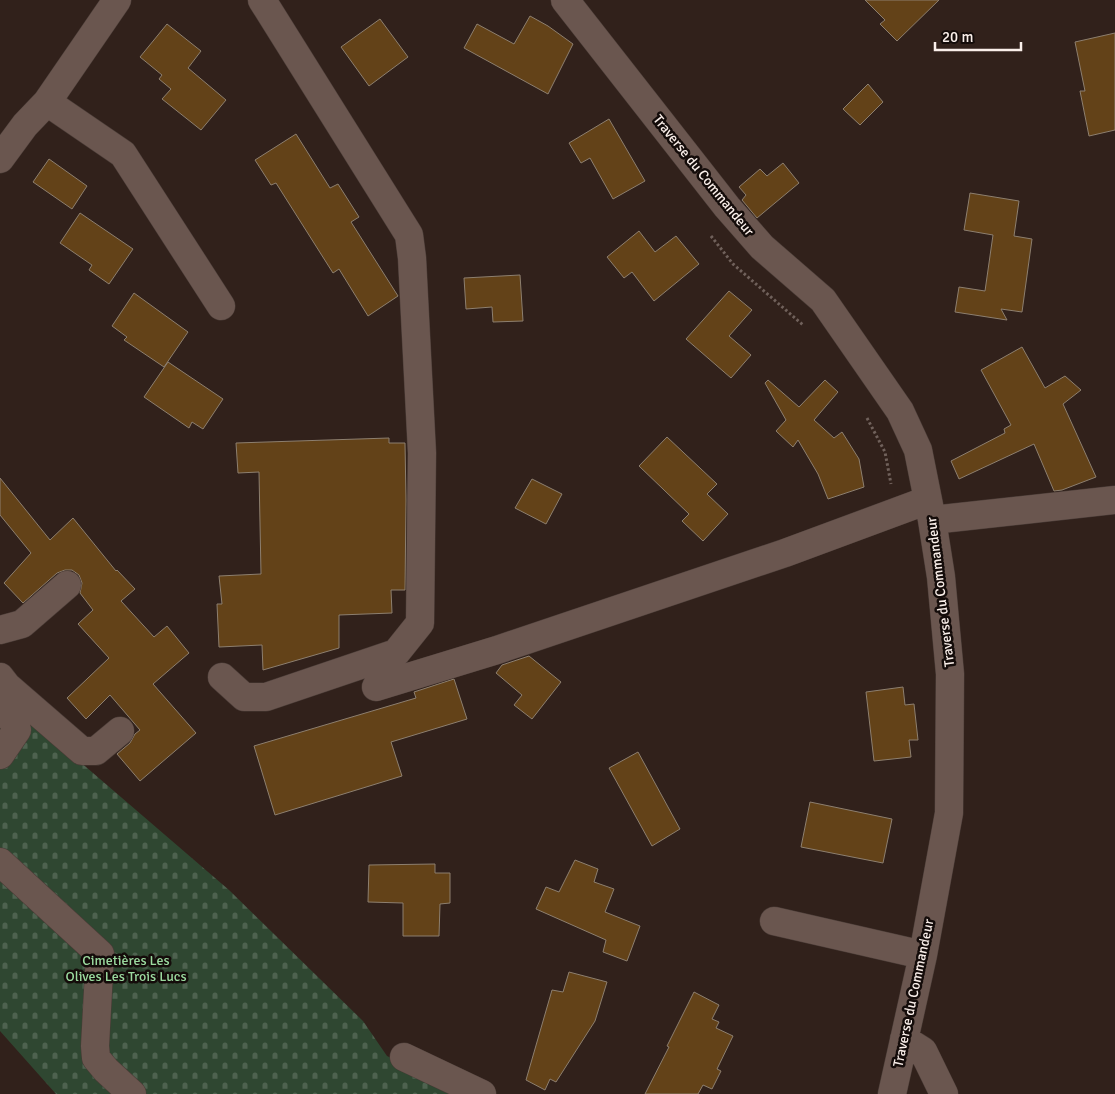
<svg xmlns="http://www.w3.org/2000/svg" width="1115" height="1094" viewBox="0 0 1115 1094" font-family="Signika,sans-serif">
	<defs>
		<pattern id="cemetery-stones" width="16" height="16" patternUnits="userSpaceOnUse" patternTransform="scale(1.25)"><rect width="16" height="16" fill="#2f4731"/><path d="M2 7V4a2 2 0 0 1 4 0v3zM10 15v-3a2 2 0 0 1 4 0v3z" fill="#4e624f"/></pattern>
	</defs>
	<rect width="100%" height="100%" fill="#31211b"/>
	<!-- cemetery -->
	<path fill="url(#cemetery-stones)" d="M 0,693 L 229,890 L 363,1021 L 387,1056 L 466,1094 L 56,1094 L 0,1031 Z"/>
	<!-- building -->
	<path fill="#634218" stroke="#8d7f6f" d="M 865,0 L 939,0 L 897,41 L 880,24 L 885,20 Z
		M 530,16 L 548,26 L 573,44 L 548,94 L 464,48 L 477,24 L 514,44 Z
		M 380,19 L 408,57 L 369,86 L 341,47 Z
		M 167,24 L 201,51 L 188,68 L 226,100 L 201,130 L 162,99 L 171,89 L 159,79 L 162,75 L 140,57 Z
		M 1115,33 L 1115,130 L 1089,136 L 1080,91 L 1085,91 L 1075,42 Z
		M 868,84 L 883,102 L 860,125 L 843,109 Z
		M 609,119 L 645,181 L 613,199 L 590,158 L 581,163 L 569,143 Z
		M 296,134 L 330,188 L 338,184 L 359,217 L 351,222 L 398,296 L 368,316 L 339,269 L 333,273 L 276,183 L 271,185 L 255,160 Z
		M 49,159 L 87,186 L 72,209 L 33,182 Z
		M 783,163 L 799,183 L 757,218 L 742,200 L 746,195 L 739,187 L 760,169 L 767,176 Z
		M 970,193 L 1019,201 L 1014,236 L 1032,239 L 1022,312 L 1001,309 L 1007,320 L 955,312 L 959,287 L 985,291 L 993,235 L 964,230 Z
		M 80,213 L 133,249 L 109,284 L 89,270 L 92,265 L 60,243 Z
		M 639,231 L 655,252 L 676,236 L 699,264 L 654,301 L 632,272 L 624,278 L 607,257 Z
		M 520,275 L 523,321 L 493,322 L 492,307 L 466,309 L 464,278 Z
		M 729,291 L 752,310 L 729,336 L 751,355 L 731,378 L 686,339 Z
		M 134,293 L 188,332 L 164,367 L 124,340 L 127,337 L 112,326 Z
		M 1022,347 L 1045,388 L 1065,376 L 1081,390 L 1063,404 L 1096,477 L 1062,490 L 1054,491 L 1034,444 L 959,479 L 951,461 L 1005,433 L 1004,429 L 1011,425 L 981,370 Z
		M 168,362 L 223,399 L 203,429 L 192,422 L 189,428 L 144,397 Z
		M 768,380 L 799,407 L 825,380 L 838,392 L 814,420 L 834,438 L 842,432 L 859,459 L 864,487 L 828,499 L 818,474 L 798,440 L 793,447 L 776,431 L 786,420 L 765,383 Z
		M 667,437 L 717,484 L 707,494 L 728,514 L 703,541 L 682,521 L 689,514 L 639,466 Z
		M 389,438 L 389,443 L 405,443 L 406,500 L 405,590 L 391,590 L 392,613 L 339,615 L 339,648 L 263,670 L 262,645 L 219,647 L 217,604 L 222,604 L 219,576 L 261,574 L 259,472 L 238,473 L 236,443 Z
		M 0,478 L 50,540 L 73,518 L 116,571 L 117,570 L 135,589 L 121,601 L 154,637 L 167,626 L 189,653 L 153,684 L 196,733 L 140,781 L 117,754 L 130,743 L 135,734 L 140,730 L 110,695 L 86,719 L 67,698 L 109,658 L 78,624 L 93,610 L 80,593 L 82,583 L 79,575 L 72,570 L 65,570 L 57,573 L 23,603 L 4,583 L 31,553 L 0,515 Z
		M 532,479 L 562,494 L 546,524 L 515,508 Z
		M 529,656 L 561,682 L 532,719 L 514,705 L 522,695 L 496,673 L 502,665 Z
		M 454,679 L 467,719 L 391,742 L 402,776 L 275,815 L 254,746 L 416,698 L 414,692 Z
		M 903,687 L 905,705 L 914,704 L 918,740 L 909,740 L 911,757 L 874,761 L 866,692 Z
		M 638,752 L 680,829 L 652,846 L 609,768 Z
		M 810,802 L 892,819 L 883,863 L 801,847 Z
		M 575,860 L 598,869 L 594,882 L 614,889 L 605,912 L 640,926 L 627,961 L 603,952 L 606,940 L 536,909 L 546,887 L 559,892 Z
		M 435,864 L 435,873 L 450,873 L 450,903 L 440,904 L 439,936 L 403,936 L 403,903 L 368,902 L 369,865 Z
		M 569,972 L 607,982 L 595,1021 L 556,1082 L 550,1079 L 545,1090 L 526,1080 L 552,990 L 563,992 Z
		M 694,992 L 719,1005 L 712,1019 L 719,1022 L 716,1028 L 733,1036 L 717,1069 L 721,1071 L 712,1089 L 703,1085 L 698,1094 L 645,1094 L 669,1047 L 667,1046 Z"/>
	<g fill="none" stroke-linecap="round" stroke-linejoin="round">
		<defs>
			<path id="minor" d="M 565,0 L 727,207 L 762,247 L 823,300 L 900,411 L 918,450 L 932,520 L 941,577 L 950,674 L 949,813 L 923,955 L 892,1094
				M 47,102 L 123,154 L 221,306
				M 0,159 L 25,125 L 47,102 L 117,0
				M 932,520 L 1115,500
				M 0,630 L 22,624 L 67,585
				M 0,677 L 7,686 L 82,751 L 96,751 L 120,731
				M 222,677 L 244,697 L 266,697 L 396,653 L 420,623 L 422,453 L 412,258 L 409,235 L 262,0
				M 376,687 L 497,650 L 785,553 L 928,500
				M 0,710 C 8,716 15,720 17,730 L 0,755
				M 0,862 L 100,954 L 95,1046 L 96,1058 L 106,1070 L 132,1094
				M 774,921 L 923,955
				M 904,1039 L 923,1051 L 944,1094
				M 404,1057 L 482,1094"/>
		</defs>
		<!-- minor casing -->
		<use href="#minor" stroke="#4a3c37" stroke-width="29"/>
		<!-- path -->
		<path stroke="#70615b" stroke-width="3" stroke-dasharray="2.5 2.5" stroke-linecap="butt" d="M 711,236 L 733,264 L 803,325
			M 867,418 L 885,452 L 891,484"/>
		<!-- minor -->
		<use href="#minor" stroke="#6a564f" stroke-width="28"/>
	</g>
	<g text-anchor="middle" stroke-width="5" stroke-linejoin="round" paint-order="stroke">
		<!-- street labels -->
		<g font-size="14" fill="#faefea" stroke="#140c0a">
			<text transform="translate(704 175) rotate(51)" y="5">Traverse du Commandeur</text>
			<text transform="translate(940 592) rotate(-97)" y="5">Traverse du Commandeur</text>
			<text transform="translate(913 993) rotate(-78)" y="5">Traverse du Commandeur</text>
		</g>
		<!-- park labels -->
		<g font-size="14" fill="#9bda9f" stroke="#140c0a">
			<text x="126" y="965">Cimetières Les<tspan x="126" dy="16">Olives Les Trois Lucs</tspan></text>
		</g>
	</g>
	<!-- scale -->
	<path d="M935 42v8h86v-8" fill="none" stroke="#faefea" stroke-width="2.5"/>
	<text x="942" y="42" font-size="15" fill="#faefea" stroke="#140c0a" stroke-width="4" paint-order="stroke">20 m</text>
</svg>
